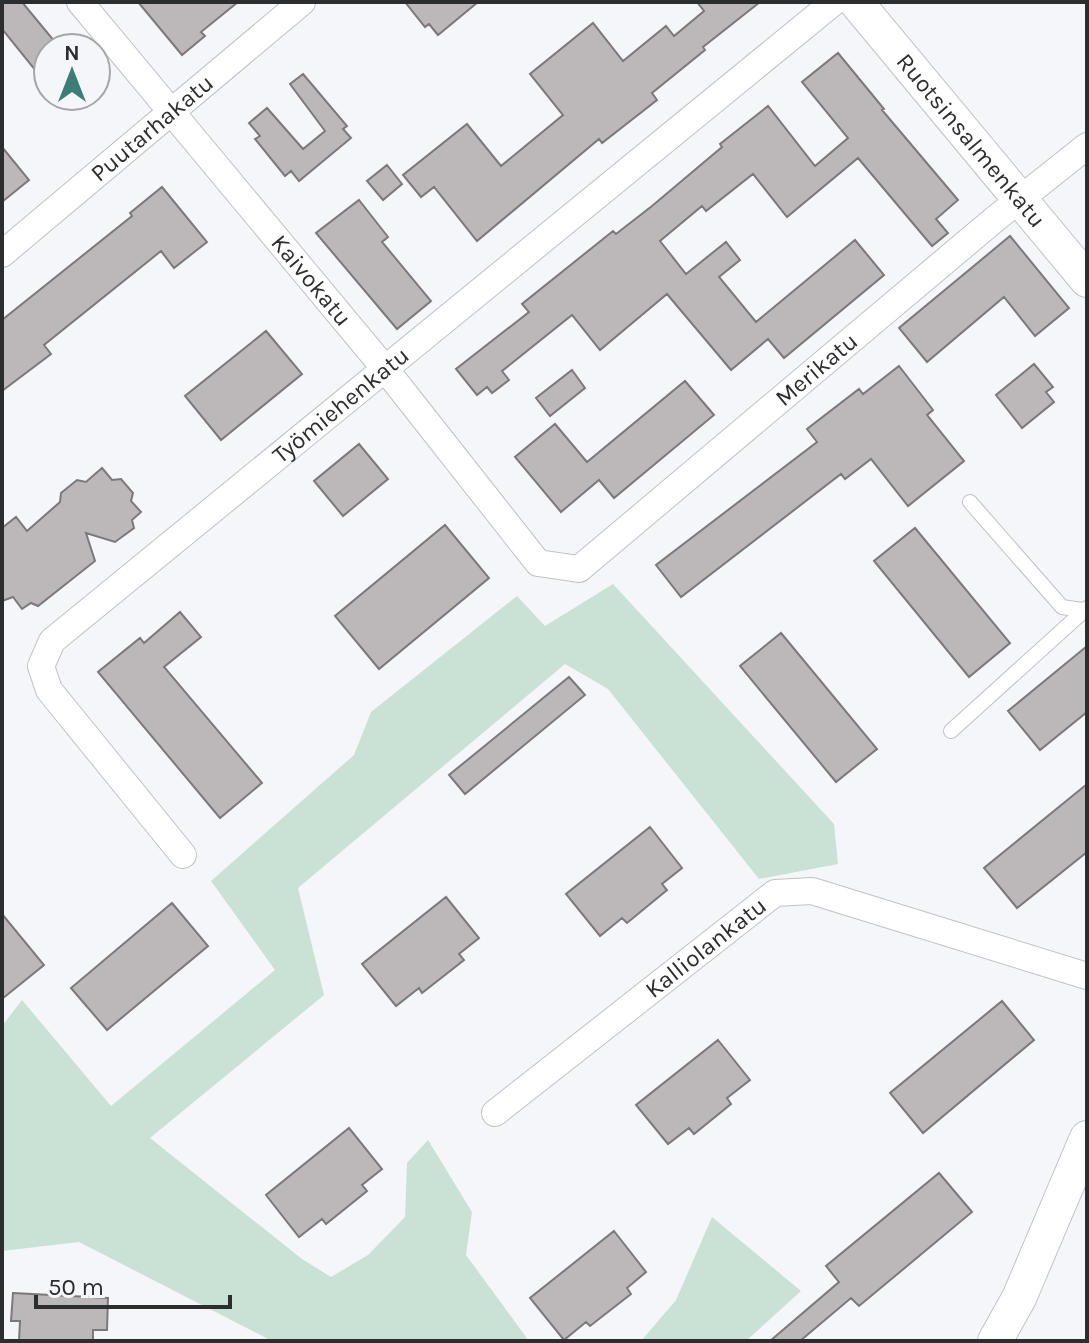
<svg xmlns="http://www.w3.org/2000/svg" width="1089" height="1343" viewBox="0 0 1089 1343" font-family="Karla,sans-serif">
	<rect width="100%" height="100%" fill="#f4f6f9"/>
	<!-- green -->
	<path fill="#cae2d5" d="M 613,584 L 834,824 L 838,864 L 759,879 L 608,689 L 565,664 L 298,888 L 324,995 L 150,1138 L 302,1259 L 331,1277 L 368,1255 L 405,1217 L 407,1163 L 428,1140 L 472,1212 L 466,1255 L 529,1341 L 272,1341 L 79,1242 L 2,1251 L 2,1026 L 22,1000 L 111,1106 L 275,970 L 211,881 L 354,755 L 371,712 L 517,596 L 545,626 Z
		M 712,1217 L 801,1291 L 746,1341 L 641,1341 L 676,1300 Z"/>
	<!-- building -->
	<path fill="#bcb8b9" stroke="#7d797b" stroke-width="2" d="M 2,2 L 22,2 L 60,48 L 48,48 L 48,86 L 2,29 Z
		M 138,2 L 238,2 L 201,32 L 205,36 L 182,55 Z
		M 405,2 L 478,2 L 438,35 L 429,24 L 425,27 Z
		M 697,2 L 760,2 L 703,47 L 705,50 L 652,93 L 657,100 L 602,143 L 599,139 L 477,241 L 434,187 L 421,197 L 403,175 L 467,124 L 501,166 L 563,115 L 530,74 L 593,23 L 623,61 L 666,26 L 674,36 L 704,11 Z
		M 838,53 L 884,109 L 882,110 L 958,200 L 936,219 L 948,233 L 932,246 L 858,158 L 787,217 L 753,174 L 706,211 L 702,206 L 660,241 L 686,274 L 726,242 L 740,260 L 719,277 L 756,322 L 855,240 L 884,275 L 784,358 L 768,339 L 731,370 L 667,294 L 600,350 L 572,315 L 502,371 L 509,380 L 492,393 L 487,387 L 477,395 L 456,369 L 529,312 L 522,304 L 613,231 L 616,234 L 652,206 L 722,147 L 720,144 L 768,106 L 815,166 L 848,138 L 802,82 Z
		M 303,74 L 347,126 L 343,129 L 351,138 L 299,181 L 291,171 L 285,176 L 255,139 L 260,136 L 249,123 L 267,108 L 303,149 L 325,131 L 290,84 Z
		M 2,147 L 29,180 L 2,202 Z
		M 387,165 L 402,184 L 383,200 L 367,181 Z
		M 162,187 L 207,242 L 174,268 L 161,251 L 44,345 L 51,354 L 2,391 L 2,320 L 132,216 L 130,213 Z
		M 359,200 L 388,237 L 382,242 L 431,301 L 397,329 L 316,233 Z
		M 1010,236 L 1069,308 L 1035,336 L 1004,297 L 927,362 L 899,328 Z
		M 266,331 L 302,374 L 221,440 L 185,396 Z
		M 1034,364 L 1053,387 L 1046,392 L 1054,402 L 1022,428 L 996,395 Z
		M 899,366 L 933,410 L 927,415 L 964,461 L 908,506 L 871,459 L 845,479 L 841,474 L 681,597 L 656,565 L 817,442 L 807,429 L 859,389 L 863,394 Z
		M 572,370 L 585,388 L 550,416 L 536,398 Z
		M 685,381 L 714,415 L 614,498 L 599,480 L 561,512 L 515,457 L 555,424 L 587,462 Z
		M 359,444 L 388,479 L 343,516 L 314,481 Z
		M 102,468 L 112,480 L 121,479 L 133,493 L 131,501 L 141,512 L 132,520 L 134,528 L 115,542 L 86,533 L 95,561 L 38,606 L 31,603 L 22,609 L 13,597 L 2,601 L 2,528 L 16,517 L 27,531 L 60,502 L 61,493 L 77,480 L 86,482 Z
		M 445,525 L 489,578 L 379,669 L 335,616 Z
		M 915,528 L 1010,643 L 969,677 L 874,561 Z
		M 180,612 L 201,637 L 164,667 L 262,783 L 220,818 L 98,672 L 140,638 L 144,643 Z
		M 781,633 L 877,749 L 836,782 L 740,666 Z
		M 1087,646 L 1087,712 L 1040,750 L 1008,711 Z
		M 569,677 L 585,695 L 465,794 L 449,775 Z
		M 1087,784 L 1087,852 L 1017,908 L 984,868 Z
		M 650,827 L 682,868 L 662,884 L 667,890 L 627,923 L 622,918 L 600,936 L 566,894 Z
		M 446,897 L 479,938 L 459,954 L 464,960 L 422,993 L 419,988 L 396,1006 L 362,964 Z
		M 172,903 L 208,946 L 107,1030 L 71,988 Z
		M 2,914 L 44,965 L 2,999 Z
		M 1002,1001 L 1034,1040 L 923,1133 L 890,1093 Z
		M 718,1040 L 750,1080 L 727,1098 L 731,1104 L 694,1134 L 689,1128 L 668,1144 L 636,1105 Z
		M 349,1128 L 382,1169 L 362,1185 L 367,1191 L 326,1224 L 322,1219 L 299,1237 L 266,1195 Z
		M 939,1173 L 972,1212 L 859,1306 L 851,1298 L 800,1341 L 770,1341 L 839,1282 L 826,1266 Z
		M 614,1231 L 646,1272 L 627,1288 L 631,1294 L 590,1326 L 586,1322 L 564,1340 L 530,1298 Z
		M 13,1293 L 108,1298 L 107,1330 L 93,1330 L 93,1341 L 19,1341 L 20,1321 L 11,1321 Z"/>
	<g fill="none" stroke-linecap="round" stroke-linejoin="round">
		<defs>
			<path id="service" d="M 970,502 L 1062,607 L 1082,610
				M 951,731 L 1087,608"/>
			<g id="minor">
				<path id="s1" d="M 80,2 L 386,370 L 538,563 L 579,569 L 995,219 L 1087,146"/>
				<path id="s2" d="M 2,254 L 302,2"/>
				<path id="s3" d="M 183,855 L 49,690 L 41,666 L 52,641 L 834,2"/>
				<path id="s4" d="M 495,1113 L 775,893 L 812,891 L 1087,976"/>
			</g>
			<g id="tertiary">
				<path id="s5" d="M 856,2 L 1087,280"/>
				<path d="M 995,1341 L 1019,1298 L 1087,1138"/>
			</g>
		</defs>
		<!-- service casing -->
		<use href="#service" stroke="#c1c2c5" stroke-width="16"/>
		<!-- minor casing -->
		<use href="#minor" stroke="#c1c2c5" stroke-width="28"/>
		<!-- tertiary casing -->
		<use href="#tertiary" stroke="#c1c2c5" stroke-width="36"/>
		<!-- service -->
		<use href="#service" stroke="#fff" stroke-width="14"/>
		<!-- minor -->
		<use href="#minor" stroke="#fff" stroke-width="26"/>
		<!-- tertiary -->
		<use href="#tertiary" stroke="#fff" stroke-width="34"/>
	</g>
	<g text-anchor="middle" stroke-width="6" stroke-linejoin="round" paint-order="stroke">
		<!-- street labels -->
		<g font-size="24" fill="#2c2d2e" stroke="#f4f6f9">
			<text dy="8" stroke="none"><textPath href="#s2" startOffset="196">Puutarhakatu</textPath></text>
			<text dy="8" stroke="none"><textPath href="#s5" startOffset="180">Ruotsinsalmenkatu</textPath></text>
			<text dy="8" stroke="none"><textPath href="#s1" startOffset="362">Kaivokatu</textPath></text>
			<text dy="8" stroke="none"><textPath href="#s1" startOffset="1076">Merikatu</textPath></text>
			<text dy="8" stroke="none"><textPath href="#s3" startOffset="638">Työmiehenkatu</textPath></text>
			<text dy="8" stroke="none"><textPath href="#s4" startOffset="268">Kalliolankatu</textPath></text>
		</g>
	</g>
	<!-- border -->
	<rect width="1089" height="1343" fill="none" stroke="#2c2d2e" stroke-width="8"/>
	<!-- north arrow -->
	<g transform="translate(72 72)"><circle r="38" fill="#f4f6f9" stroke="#a4a6a8" stroke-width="2"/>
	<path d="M0-6L14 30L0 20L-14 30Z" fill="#397f77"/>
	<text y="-12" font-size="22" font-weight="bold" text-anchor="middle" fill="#2c2d2e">N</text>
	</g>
	<!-- scale -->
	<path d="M36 1295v12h194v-12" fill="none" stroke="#2c2d2e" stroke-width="4"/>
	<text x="48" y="1295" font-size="24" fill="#2c2d2e" stroke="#f4f6f9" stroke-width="6" paint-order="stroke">50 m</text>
</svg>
